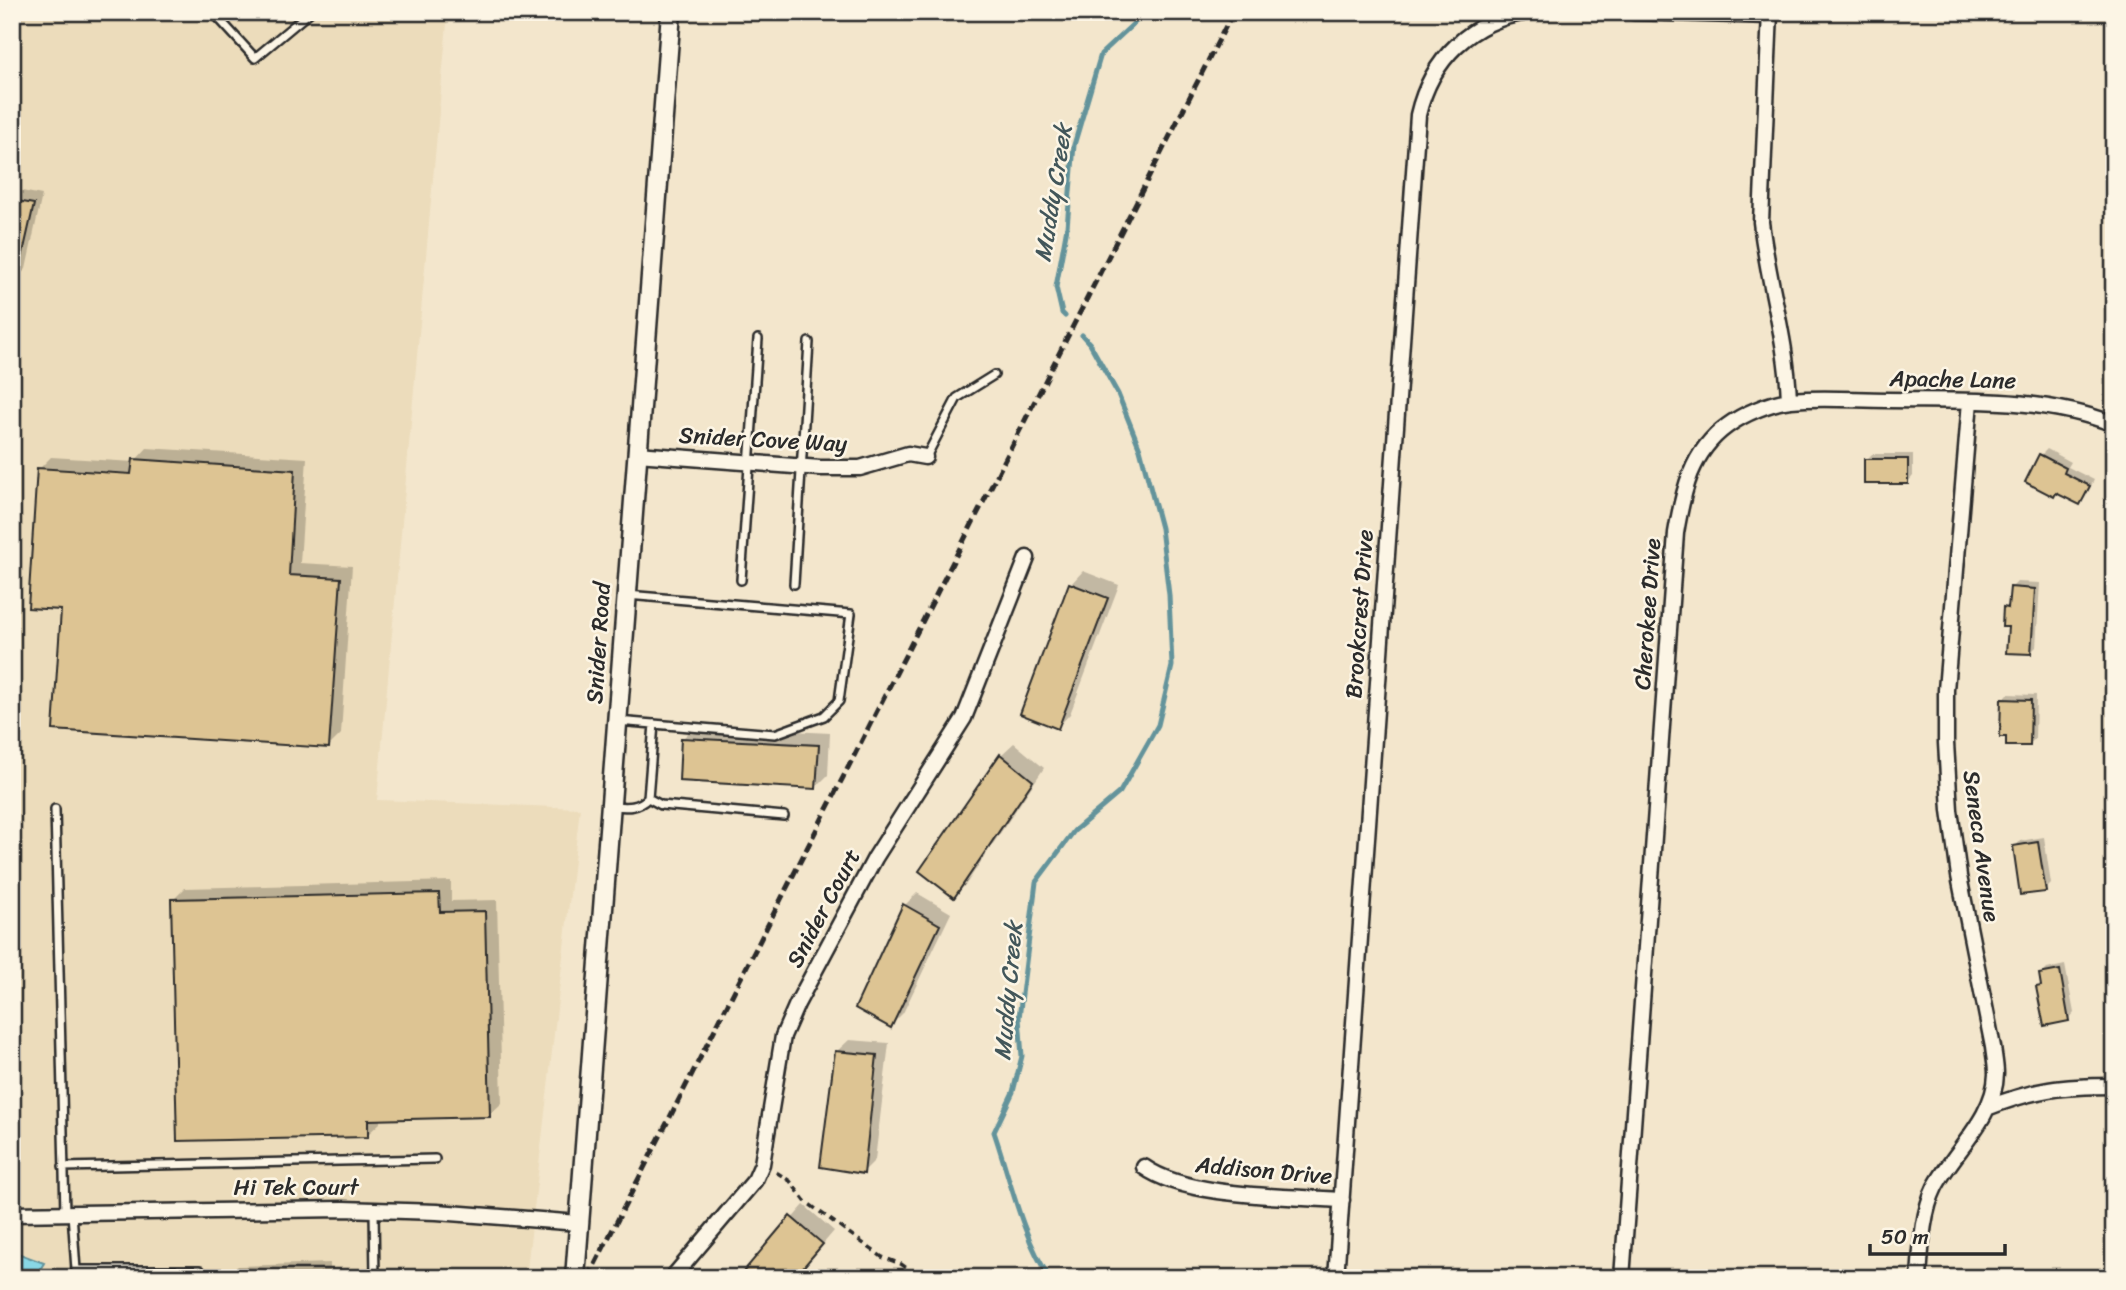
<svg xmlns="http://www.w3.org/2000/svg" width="2126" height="1290" viewBox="0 0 2126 1290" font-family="Sriracha,sans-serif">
	<rect width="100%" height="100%" fill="#f3e6cc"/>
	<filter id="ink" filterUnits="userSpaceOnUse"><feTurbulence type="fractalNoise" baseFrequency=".0143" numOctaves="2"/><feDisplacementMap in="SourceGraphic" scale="14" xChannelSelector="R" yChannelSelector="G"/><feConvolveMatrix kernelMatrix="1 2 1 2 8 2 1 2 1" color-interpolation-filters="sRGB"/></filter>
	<g filter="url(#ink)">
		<!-- built -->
		<path fill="#ecdcbb" d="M 12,12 L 448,12 L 377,800 L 580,808 L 526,1278 L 12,1278 Z"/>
		<!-- water -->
		<path fill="#89d8e6" stroke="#63939b" stroke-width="2" d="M 12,1251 L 44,1263 L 35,1278 L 12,1278 Z"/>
		<!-- shadow -->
		<path fill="#0003" d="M 12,189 L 42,195 L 26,269 L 17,278 L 12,277 Z
			M 147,448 L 307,458 L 300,563 L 352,566 L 341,734 L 329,746 L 62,608 L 39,469 L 51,457 L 134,462 Z
			M 2047,449 L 2071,462 L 2068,467 L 2094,480 L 2085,498 L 2080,503 L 2041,455 Z
			M 1872,454 L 1913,454 L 1913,476 L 1908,482 L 1866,460 Z
			M 1083,571 L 1119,585 L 1070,714 L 1058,727 L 1071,584 Z
			M 2017,582 L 2040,583 L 2036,647 L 2030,653 L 2010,626 L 2005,608 L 2010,602 L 2011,588 Z
			M 2008,694 L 2036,695 L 2035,739 L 2029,744 L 2002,700 Z
			M 696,726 L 830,733 L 828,775 L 816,787 L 683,738 Z
			M 1014,743 L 1044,768 L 966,884 L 954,896 L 922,871 L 1001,755 Z
			M 2044,837 L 2051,884 L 2045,890 L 2015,847 L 2020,841 Z
			M 451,881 L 451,901 L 497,900 L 502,1103 L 489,1115 L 380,1118 L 380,1123 L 367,1135 L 173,900 L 185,888 Z
			M 917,893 L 951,913 L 903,1013 L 890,1026 L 905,905 Z
			M 2065,965 L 2074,1013 L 2069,1019 L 2038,988 L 2042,984 L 2041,975 L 2047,969 Z
			M 849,1040 L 889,1043 L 875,1160 L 863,1172 L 836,1052 Z
			M 804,1205 L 834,1231 L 794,1278 L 740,1278 Z
			M 330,1263 L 330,1278 L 227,1278 L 238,1266 Z"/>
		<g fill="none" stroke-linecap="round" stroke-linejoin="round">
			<!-- stream -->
			<path stroke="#63939b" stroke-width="5" d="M 1065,316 L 1062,313 L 1056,287 L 1067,227 L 1074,145 L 1101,54 L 1146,12
				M 1050,1278 C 1022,1238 1010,1178 994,1132 L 1013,1092 L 1022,1056 L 1019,1018 L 1036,882 L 1074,831 L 1120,792 L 1158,725 L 1172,666 L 1169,595 L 1161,528 L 1140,449 L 1118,394 L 1090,344 L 1082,335"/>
		</g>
		<!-- building -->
		<path fill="#ddc493" stroke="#2b2b2b" stroke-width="2" d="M 12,200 L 34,204 L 17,280 L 12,279 Z
			M 2039,454 L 2066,468 L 2064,473 L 2090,486 L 2080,505 L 2056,493 L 2054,497 L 2025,482 Z
			M 133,459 L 295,470 L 289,575 L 341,578 L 329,748 L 53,730 L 61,610 L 28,608 L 37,468 L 131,474 Z
			M 1864,459 L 1908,459 L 1908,484 L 1864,484 Z
			M 1069,583 L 1108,598 L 1058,729 L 1020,714 Z
			M 2010,587 L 2035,589 L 2031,654 L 2006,653 L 2008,627 L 2002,627 L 2003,607 L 2008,608 Z
			M 2001,699 L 2031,700 L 2030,746 L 2006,746 L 2006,737 L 2000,737 Z
			M 681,738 L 819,745 L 816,789 L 679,781 Z
			M 1000,754 L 1033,781 L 954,898 L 919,871 Z
			M 2038,842 L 2046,892 L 2020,895 L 2013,846 Z
			M 439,893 L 440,912 L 485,911 L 490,1117 L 368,1120 L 368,1137 L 177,1141 L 171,899 Z
			M 903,904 L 940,925 L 891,1028 L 855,1008 Z
			M 2060,970 L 2069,1021 L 2044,1026 L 2036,987 L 2041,986 L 2039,974 Z
			M 835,1051 L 877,1055 L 864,1174 L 820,1167 Z
			M 790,1216 L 823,1244 L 794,1278 L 738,1278 Z
			M 319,1275 L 319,1278 L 224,1278 Z"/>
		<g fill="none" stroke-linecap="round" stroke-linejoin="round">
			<defs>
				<path id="service" d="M 213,12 L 255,58 L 310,12
					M 926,457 L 957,398 L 994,375
					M 741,580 L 758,339
					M 794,584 L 809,342
					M 617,721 L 775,734 L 824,716 L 839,701 L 851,614 L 627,595
					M 648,798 L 661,805 L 784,816
					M 611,806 C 626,807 637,809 648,798 L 654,724
					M 55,809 L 65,1213
					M 63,1167 L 435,1159
					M 374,1211 L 375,1278
					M 72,1213 L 76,1270 L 200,1270"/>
				<path id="minor" d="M 1634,12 L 1770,16
					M 1770,12 L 1761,222 C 1768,282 1787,340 1789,400
					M 637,454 L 820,468 L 860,468 L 908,454 L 925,457
					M 1987,1108 C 2035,1089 2062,1086 2114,1086
					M 1144,1167 C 1187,1198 1287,1196 1342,1200
					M 12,1214 L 343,1209 L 437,1212 L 579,1223
					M 672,1278 L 755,1180 L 762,1164 L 783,1036 L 797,1004 L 875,858 L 964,718 L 1027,558
					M 1336,1278 L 1418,115 C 1431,59 1471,20 1528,12
					M 1622,1278 L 1676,533 C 1683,491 1691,452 1727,426 C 1743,414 1771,402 1791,400 C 1823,397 1856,400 1887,400 C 1963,401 2041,396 2114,424
					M 1919,1278 C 1921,1250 1922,1213 1935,1187 C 1954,1151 1995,1117 1996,1074 C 1996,1065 1994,1056 1993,1047 L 1959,876 L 1950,810 L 1946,743 L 1946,690 L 1970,401"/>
				<path id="tertiary" d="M 575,1278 L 671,12"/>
			</defs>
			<!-- service casing -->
			<use href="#service" stroke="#2b2b2b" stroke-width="12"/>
			<!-- minor casing -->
			<use href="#minor" stroke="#2b2b2b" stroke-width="19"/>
			<!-- tertiary casing -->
			<use href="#tertiary" stroke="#2b2b2b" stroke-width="23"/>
			<!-- path -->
			<path stroke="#2b2b2b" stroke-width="3.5" stroke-dasharray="7 5" stroke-linecap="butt" d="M 776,1172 L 790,1181 L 805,1201 L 882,1257 L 901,1264 L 921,1278"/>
			<!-- service -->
			<use href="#service" stroke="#fcf5e5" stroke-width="7"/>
			<!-- minor -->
			<use href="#minor" stroke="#fcf5e5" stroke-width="14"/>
			<!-- tertiary -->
			<use href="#tertiary" stroke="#fcf5e5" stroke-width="18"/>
			<!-- rail -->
			<path stroke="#2b2b2b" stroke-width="5" stroke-dasharray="10 5" stroke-linecap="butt" d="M 588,1278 L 1233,12"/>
		</g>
	</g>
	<g text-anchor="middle" stroke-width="5" stroke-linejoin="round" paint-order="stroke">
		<!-- street labels -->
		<g font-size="23" fill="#2b2b2b" stroke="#fcf5e5">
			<text transform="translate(1953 379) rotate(1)" y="8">Apache Lane</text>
			<text transform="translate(763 439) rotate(3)" y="8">Snider Cove Way</text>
			<text transform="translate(1359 614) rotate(-86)" y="8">Brookcrest Drive</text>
			<text transform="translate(1647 614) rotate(-86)" y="8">Cherokee Drive</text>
			<text transform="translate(598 643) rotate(-86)" y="8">Snider Road</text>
			<text transform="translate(1982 846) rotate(82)" y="8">Seneca Avenue</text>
			<text transform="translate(823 908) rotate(-62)" y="8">Snider Court</text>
			<text transform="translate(1264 1170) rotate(5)" y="8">Addison Drive</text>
			<text x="296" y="1195">Hi Tek Court</text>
		</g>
		<!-- water labels -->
		<g font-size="24" font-style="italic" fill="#42565a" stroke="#fcf5e5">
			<text transform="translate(1053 193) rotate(-81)" y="8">Muddy Creek</text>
			<text transform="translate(1008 991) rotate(-85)" y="8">Muddy Creek</text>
		</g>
	</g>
	<!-- margin -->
	<rect width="2126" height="1290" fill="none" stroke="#fcf5e5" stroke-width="42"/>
	<rect x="21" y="21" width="2084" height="1248" fill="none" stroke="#2b2b2b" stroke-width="2.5" filter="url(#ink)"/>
	<!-- scale -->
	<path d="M1870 1244v10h135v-10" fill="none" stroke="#2b2b2b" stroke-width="3.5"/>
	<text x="1881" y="1244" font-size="21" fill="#2b2b2b" stroke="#fcf5e5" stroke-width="5" paint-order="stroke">50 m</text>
</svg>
